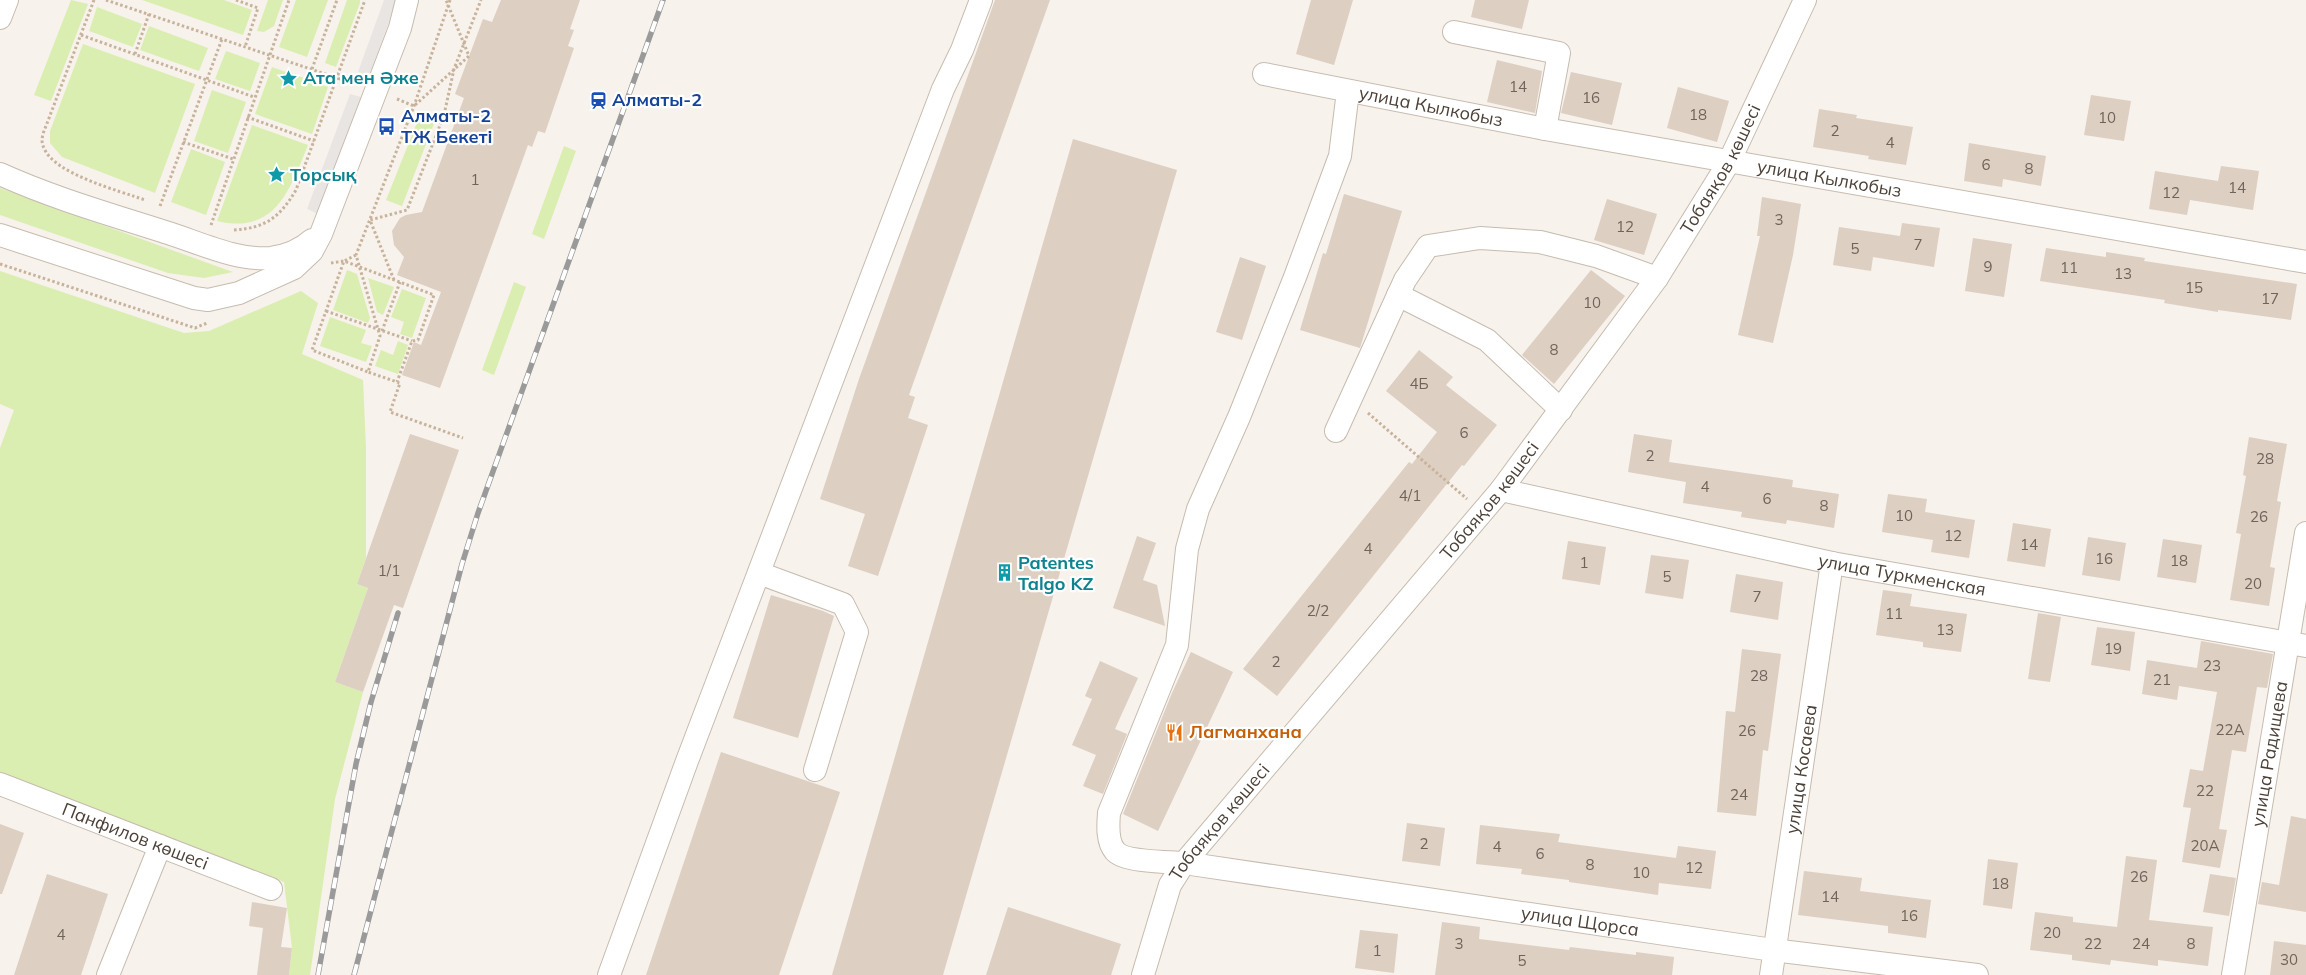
<svg xmlns="http://www.w3.org/2000/svg" width="2306" height="975" viewBox="0 0 2306 975" font-family="Mulish,sans-serif">
	<rect width="100%" height="100%" fill="#f7f2eb"/>
	<!-- green -->
	<path fill="#daeeb1" d="M 71,0 L 88,4 L 51,101 L 34,95 Z
		M 142,0 L 224,0 L 252,10 L 243,35 Z
		M 268,0 L 283,0 L 274,26 L 264,32 L 257,31 Z
		M 296,0 L 328,0 L 307,57 L 279,47 Z
		M 347,0 L 360,0 L 360,3 L 336,67 L 325,63 Z
		M 97,7 L 142,24 L 133,47 L 89,31 Z
		M 149,26 L 208,48 L 199,71 L 140,50 Z
		M 83,44 L 195,84 L 155,193 L 62,157 L 50,143 L 50,131 Z
		M 226,51 L 260,63 L 250,91 L 215,79 Z
		M 272,67 L 286,72 L 283,79 L 293,82 L 296,75 L 328,87 L 312,134 L 255,114 Z
		M 212,90 L 246,102 L 228,153 L 194,141 Z
		M 420,115 L 435,121 L 402,206 L 386,200 Z
		M 252,125 L 308,145 C 290,189 276,235 217,221 Z
		M 564,146 L 576,151 L 544,239 L 532,234 Z
		M 191,149 L 225,162 L 206,215 L 171,202 Z
		M 0,188 L 205,262 L 233,272 L 204,278 L 168,273 L 0,215 Z
		M 347,270 L 357,274 L 370,318 L 368,323 L 333,310 Z
		M 0,271 L 184,333 L 209,331 L 301,291 L 318,303 L 302,354 L 363,380 L 366,448 L 366,558 L 357,584 L 368,588 L 335,682 L 363,692 L 335,799 L 310,975 L 289,975 L 292,948 L 284,882 L 0,772 L 0,448 L 14,410 L 0,404 Z
		M 368,278 L 394,287 L 383,315 L 377,312 Z
		M 514,282 L 526,287 L 494,375 L 482,370 Z
		M 402,289 L 426,298 L 412,338 L 400,334 L 404,322 L 391,317 Z
		M 330,317 L 366,330 L 361,343 L 372,346 L 366,362 L 320,346 Z
		M 398,341 L 408,345 L 398,374 L 375,366 L 381,350 L 393,355 Z"/>
	<!-- parking -->
	<path fill="#e8e5e3" d="M 384,0 L 397,0 L 369,76 L 358,72 Z
		M 350,94 L 361,97 L 318,214 L 307,209 Z"/>
	<!-- building -->
	<path fill="#ddcfc2" d="M 501,0 L 580,0 L 570,29 L 574,30 L 568,46 L 574,48 L 545,133 L 538,131 L 532,147 L 528,145 L 440,388 L 402,375 L 414,342 L 421,345 L 441,292 L 397,275 L 404,257 L 394,245 L 392,231 L 400,218 L 406,215 L 422,212 L 464,98 L 455,94 L 483,19 L 492,22 Z
		M 995,0 L 1050,0 L 909,395 L 915,397 L 908,418 L 928,425 L 878,576 L 848,566 L 865,514 L 820,499 L 859,379 Z
		M 1311,0 L 1353,0 L 1334,65 L 1296,54 Z
		M 1475,0 L 1529,0 L 1522,29 L 1471,17 Z
		M 1497,60 L 1542,71 L 1535,113 L 1487,102 Z
		M 1571,72 L 1622,83 L 1612,125 L 1561,113 Z
		M 1678,87 L 1729,101 L 1717,142 L 1667,128 Z
		M 2091,95 L 2131,101 L 2124,141 L 2084,135 Z
		M 1819,109 L 1857,115 L 1856,118 L 1913,127 L 1906,165 L 1868,159 L 1869,156 L 1813,147 Z
		M 1073,139 L 1177,170 L 943,975 L 832,975 Z
		M 1969,143 L 2046,156 L 2041,186 L 2003,179 L 2002,187 L 1964,181 Z
		M 2221,166 L 2259,171 L 2253,210 L 2190,200 L 2187,215 L 2149,209 L 2155,171 L 2218,181 Z
		M 1344,194 L 1402,211 L 1360,348 L 1300,330 L 1323,253 L 1326,254 Z
		M 1762,197 L 1801,204 L 1793,255 L 1773,343 L 1738,335 L 1760,236 L 1757,236 Z
		M 1607,199 L 1657,214 L 1644,255 L 1594,240 Z
		M 1902,223 L 1940,228 L 1934,267 L 1873,257 L 1871,271 L 1833,265 L 1839,227 L 1900,236 Z
		M 1973,238 L 2012,244 L 2004,297 L 1965,291 Z
		M 2046,248 L 2106,257 L 2106,252 L 2145,258 L 2144,261 L 2297,284 L 2291,320 L 2218,310 L 2218,312 L 2164,303 L 2165,300 L 2040,281 Z
		M 1240,257 L 1266,266 L 1242,340 L 1216,332 Z
		M 1591,270 L 1625,296 L 1554,384 L 1522,355 Z
		M 1419,350 L 1453,377 L 1446,385 L 1497,425 L 1464,466 L 1462,465 L 1277,696 L 1243,669 L 1409,462 L 1412,464 L 1437,432 L 1386,391 Z
		M 410,434 L 459,450 L 403,608 L 394,605 L 363,692 L 335,682 L 368,588 L 357,584 Z
		M 1634,434 L 1672,440 L 1669,462 L 1793,480 L 1792,487 L 1839,494 L 1834,528 L 1787,520 L 1786,524 L 1741,517 L 1742,512 L 1683,503 L 1686,482 L 1628,472 Z
		M 2249,437 L 2287,444 L 2277,501 L 2281,502 L 2270,567 L 2275,568 L 2269,606 L 2230,600 L 2241,534 L 2236,533 L 2246,476 L 2243,475 Z
		M 1888,494 L 1927,499 L 1925,512 L 1975,520 L 1969,558 L 1931,552 L 1933,540 L 1882,532 Z
		M 2013,523 L 2051,529 L 2045,567 L 2007,561 Z
		M 1137,536 L 1156,543 L 1143,580 L 1157,585 L 1165,626 L 1113,608 Z
		M 2088,537 L 2126,543 L 2120,581 L 2082,575 Z
		M 2163,539 L 2202,545 L 2196,583 L 2157,577 Z
		M 1568,541 L 1606,547 L 1600,585 L 1562,579 Z
		M 1651,555 L 1689,560 L 1683,599 L 1645,593 Z
		M 1736,574 L 1783,582 L 1778,620 L 1730,612 Z
		M 1883,590 L 1912,594 L 1910,606 L 1967,614 L 1961,652 L 1923,647 L 1923,642 L 1876,635 Z
		M 771,595 L 823,611 L 834,616 L 798,738 L 733,718 Z
		M 2038,613 L 2061,617 L 2050,682 L 2028,679 Z
		M 2097,627 L 2135,632 L 2130,671 L 2091,665 Z
		M 2201,641 L 2273,654 L 2267,688 L 2257,687 L 2246,752 L 2232,750 L 2219,829 L 2227,830 L 2220,868 L 2182,862 L 2191,808 L 2183,807 L 2190,769 L 2203,771 L 2217,692 L 2179,686 L 2177,700 L 2142,694 L 2147,660 L 2197,668 Z
		M 1742,649 L 1781,654 L 1768,751 L 1763,750 L 1756,816 L 1717,812 L 1726,711 L 1735,712 Z
		M 1191,652 L 1233,672 L 1158,831 L 1123,814 L 1172,693 Z
		M 1100,661 L 1138,678 L 1115,729 L 1127,734 L 1103,794 L 1083,786 L 1096,755 L 1072,745 L 1092,699 L 1085,696 Z
		M 721,752 L 840,792 L 779,975 L 646,975 Z
		M 2291,816 L 2306,819 L 2306,912 L 2258,904 L 2262,882 L 2279,885 Z
		M 1407,823 L 1445,828 L 1440,866 L 1402,861 Z
		M 0,824 L 24,833 L 2,894 L 0,894 Z
		M 1480,825 L 1560,834 L 1558,842 L 1676,858 L 1678,846 L 1716,851 L 1711,889 L 1659,883 L 1658,895 L 1569,882 L 1569,880 L 1521,874 L 1522,869 L 1476,864 Z
		M 2126,856 L 2157,860 L 2149,920 L 2213,927 L 2208,966 L 2158,960 L 2158,966 L 2111,960 L 2110,965 L 2072,960 L 2072,955 L 2030,950 L 2035,912 L 2073,917 L 2073,922 L 2117,927 Z
		M 1988,859 L 2018,863 L 2012,909 L 1983,905 Z
		M 1804,871 L 1862,878 L 1860,891 L 1931,900 L 1926,938 L 1888,933 L 1888,926 L 1798,915 Z
		M 47,874 L 108,894 L 81,975 L 14,975 Z
		M 2210,874 L 2236,878 L 2229,916 L 2203,912 Z
		M 252,902 L 287,908 L 281,947 L 292,948 L 289,975 L 257,975 L 263,928 L 249,926 Z
		M 1008,907 L 1121,944 L 1111,975 L 986,975 Z
		M 1442,922 L 1480,927 L 1479,939 L 1569,950 L 1570,947 L 1636,955 L 1636,952 L 1674,957 L 1672,975 L 1435,975 Z
		M 1360,930 L 1398,934 L 1394,973 L 1355,968 Z
		M 2274,941 L 2306,945 L 2306,975 L 2270,975 Z"/>
	<g fill="none" stroke-linecap="round" stroke-linejoin="round">
		<defs>
			<g id="minor">
				<path d="M 0,18 L 7,0"/>
				<path d="M 1454,32 L 1559,53 L 1545,129"/>
				<path id="s1" d="M 1264,74 L 1545,129 L 2306,262"/>
				<path id="s2" d="M 1348,91 L 1340,156 L 1295,277 L 1239,417 L 1198,509 L 1187,549 L 1177,645 L 1109,813 C 1108,825 1107,842 1115,851 C 1124,862 1169,862 1184,863 L 1773,950 L 1977,975"/>
				<path d="M 0,174 C 53,198 109,214 165,232 C 198,242 236,261 271,258 C 286,256 301,250 312,240"/>
				<path d="M 0,235 L 194,298 L 208,300 L 239,293 L 294,268 L 312,251 L 321,234 L 400,28 L 407,0"/>
				<path d="M 1398,295 L 1487,340 L 1561,410"/>
				<path d="M 1336,431 L 1405,280 L 1428,246 L 1480,238 L 1540,242 L 1596,256 L 1657,278"/>
				<path id="s3" d="M 1501,490 L 1832,563 L 2306,646"/>
				<path d="M 759,573 L 843,604 L 857,632 L 815,770"/>
				<path id="s4" d="M 0,784 L 271,889"/>
				<path d="M 108,975 L 160,846"/>
				<path d="M 609,975 L 687,761 L 943,89 L 962,50 L 981,0"/>
				<path id="s5" d="M 1143,975 L 1170,885 L 1184,863 L 1501,490 L 1657,278 L 1729,162 L 1805,0"/>
				<path id="s6" d="M 1771,975 L 1832,563"/>
				<path id="s7" d="M 2233,975 L 2306,533"/>
			</g>
		</defs>
		<!-- minor casing -->
		<use href="#minor" stroke="#c7bbaf" stroke-width="24"/>
		<!-- path -->
		<path stroke="#c7b29c" stroke-width="3" stroke-dasharray="2.5 2.5" stroke-linecap="butt" d="M 94,0 L 46,126 C 43,133 40,141 44,148 C 54,174 120,191 145,200
			M 106,0 L 349,82
			M 236,0 L 258,8 L 245,47
			M 450,0 L 414,106 L 356,255 L 380,336 L 368,372 L 400,383 L 390,412 L 463,438
			M 81,35 L 254,97
			M 135,54 L 149,14
			M 312,69 L 337,0
			M 397,99 L 414,106 L 469,56 L 446,0
			M 247,117 L 314,141
			M 183,142 L 233,159
			M 160,206 L 222,39
			M 211,225 L 289,0
			M 234,230 C 266,228 280,217 296,190 L 365,0
			M 356,255 L 344,261 L 312,350 L 368,372
			M 331,263 L 344,261 L 434,295 L 418,340 L 412,341 L 397,382
			M 0,264 L 195,328 L 207,323
			M 394,280 L 370,220 L 407,210 L 444,115 L 454,69 L 481,0
			M 326,311 L 412,341
			M 382,331 L 400,282
			M 1368,413 L 1467,499"/>
		<!-- minor -->
		<use href="#minor" stroke="#fff" stroke-width="22"/>
		<defs>
			<path id="rail" d="M 318,975 L 356,764 L 371,702 L 398,613
				M 354,975 L 462,564 L 478,513 L 663,0"/>
		</defs>
		<!-- rail casing -->
		<use href="#rail" stroke="#9a9a9a" stroke-width="5.5"/>
		<!-- rail -->
		<use href="#rail" stroke="#fff" stroke-width="4" stroke-dasharray="11" stroke-linecap="butt"/>
	</g>
	<!-- icons -->
	<defs>
		<symbol id="sight-bare" viewBox="-9 -9 18 18"><path d="M0-6L1.8-2.2L6-1.7L2.9 1.2L3.7 5.4L0 3.3L-3.7 5.4L-2.9 1.2L-6-1.7L-1.8-2.2Z" fill="#0f9aa8" stroke="#fff" stroke-width="2.5" paint-order="stroke"/></symbol>
		<symbol id="station-bare" viewBox="-9 -9 18 18"><path d="M-3-6H3Q5-6 5-4V2Q5 4 3 4L4.5 6H3L1.5 4h-3L-3 6H-4.5L-3 4Q-5 4-5 2V-4Q-5-6-3-6ZM-3.5-4v3h7v-3ZM-3.5 1v1.5H-2V1ZM2 1v1.5H3.5V1Z" fill="#1a4fb4" stroke="#fff" stroke-width="2.5" paint-order="stroke"/></symbol>
		<symbol id="bus-bare" viewBox="-9 -9 18 18"><path d="M-5-6H5V4H4V6H2V4H-2V6H-4V4H-5ZM-3.5-4V0h7V-4ZM-3.5 1.2v1.5H-2V1.2ZM2 1.2v1.5H3.5V1.2Z" fill="#1a4fb4" stroke="#fff" stroke-width="2.5" paint-order="stroke"/></symbol>
		<symbol id="building-bare" viewBox="-9 -9 18 18"><path d="M-4-6H4V6H1V3H-1V6H-4ZM-2.5-4.3h1.7v1.8h-1.7ZM.8-4.3h1.7v1.8H.8ZM-2.5-1h1.7V.8h-1.7ZM.8-1h1.7V.8H.8Z" fill="#0f9aa8" stroke="#fff" stroke-width="2.5" paint-order="stroke"/></symbol>
		<symbol id="restaurant-bare" viewBox="-9 -9 18 18"><path d="M-5-6h1v4h1v-4h1v4h1v-4h1v5L-1.5 .5V6h-2V.5L-5-1ZM5-6V6H3V1.5H1.5Q1.5-4 5-6Z" fill="#e8710a" stroke="#fff" stroke-width="2.5" paint-order="stroke"/></symbol>
	</defs>
	<g fill-rule="evenodd">
		<use href="#sight-bare" x="276" y="66" width="25" height="25"/>
		<use href="#station-bare" x="586" y="88" width="25" height="25"/>
		<use href="#bus-bare" x="374" y="114" width="25" height="25"/>
		<use href="#sight-bare" x="264" y="162" width="25" height="25"/>
		<use href="#building-bare" x="992" y="560" width="25" height="25"/>
		<use href="#restaurant-bare" x="1162" y="720" width="25" height="25"/>
	</g>
	<g text-anchor="middle" stroke-width="4.5" stroke-linejoin="round" paint-order="stroke">
		<!-- number labels -->
		<g font-size="15" fill="#70645a">
			<text x="1518" y="92">14</text>
			<text x="1591" y="103">16</text>
			<text x="1698" y="120">18</text>
			<text x="2107" y="123">10</text>
			<text x="1835" y="136">2</text>
			<text x="1890" y="148">4</text>
			<text x="1986" y="170">6</text>
			<text x="2029" y="174">8</text>
			<text x="475" y="185">1</text>
			<text x="2237" y="193">14</text>
			<text x="2171" y="198">12</text>
			<text x="1779" y="225">3</text>
			<text x="1625" y="232">12</text>
			<text x="1918" y="250">7</text>
			<text x="1855" y="254">5</text>
			<text x="1988" y="272">9</text>
			<text x="2069" y="273">11</text>
			<text x="2123" y="279">13</text>
			<text x="2194" y="293">15</text>
			<text x="2270" y="304">17</text>
			<text x="1592" y="308">10</text>
			<text x="1554" y="355">8</text>
			<text x="1419" y="389">4Б</text>
			<text x="1464" y="438">6</text>
			<text x="1650" y="461">2</text>
			<text x="2265" y="464">28</text>
			<text x="1705" y="492">4</text>
			<text x="1410" y="501">4/1</text>
			<text x="1767" y="504">6</text>
			<text x="1824" y="511">8</text>
			<text x="1904" y="521">10</text>
			<text x="2259" y="522">26</text>
			<text x="1953" y="541">12</text>
			<text x="2029" y="550">14</text>
			<text x="1368" y="554">4</text>
			<text x="2104" y="564">16</text>
			<text x="2179" y="566">18</text>
			<text x="1584" y="568">1</text>
			<text x="389" y="576">1/1</text>
			<text x="1667" y="582">5</text>
			<text x="2253" y="589">20</text>
			<text x="1757" y="602">7</text>
			<text x="1318" y="616">2/2</text>
			<text x="1894" y="619">11</text>
			<text x="1945" y="635">13</text>
			<text x="2113" y="654">19</text>
			<text x="1276" y="667">2</text>
			<text x="2212" y="671">23</text>
			<text x="1759" y="681">28</text>
			<text x="2162" y="685">21</text>
			<text x="2230" y="735">22А</text>
			<text x="1747" y="736">26</text>
			<text x="2205" y="796">22</text>
			<text x="1739" y="800">24</text>
			<text x="1424" y="849">2</text>
			<text x="2205" y="851">20А</text>
			<text x="1497" y="852">4</text>
			<text x="1540" y="859">6</text>
			<text x="1590" y="870">8</text>
			<text x="1694" y="873">12</text>
			<text x="1641" y="878">10</text>
			<text x="2139" y="882">26</text>
			<text x="2000" y="889">18</text>
			<text x="1830" y="902">14</text>
			<text x="1909" y="921">16</text>
			<text x="2052" y="938">20</text>
			<text x="61" y="940">4</text>
			<text x="1459" y="949">3</text>
			<text x="2093" y="949">22</text>
			<text x="2141" y="949">24</text>
			<text x="2191" y="949">8</text>
			<text x="1377" y="956">1</text>
			<text x="2289" y="965">30</text>
			<text x="1522" y="966">5</text>
		</g>
		<!-- culture labels -->
		<g font-size="18" font-weight="bold" fill="#0d838f" stroke="#fff" text-anchor="start">
			<text x="303" y="84">Ата мен Әже</text>
			<text x="290" y="181">Торсық</text>
			<text x="1018" y="569">Patentes<tspan x="1018" dy="21">Talgo KZ</tspan></text>
		</g>
		<!-- transit labels -->
		<g font-size="18" font-weight="bold" fill="#164399" stroke="#fff" text-anchor="start">
			<text x="612" y="106">Алматы-2</text>
			<text x="401" y="122">Алматы-2<tspan x="401" dy="21">ТЖ Бекеті</tspan></text>
		</g>
		<!-- street labels -->
		<g font-size="18" fill="#4c4138" stroke="#fff">
			<text dy="6" stroke="none"><textPath href="#s1" startOffset="170">улица Кылкобыз</textPath></text>
			<text dy="6" stroke="none"><textPath href="#s5" startOffset="999">Тобаяқов көшесі</textPath></text>
			<text dy="6" stroke="none"><textPath href="#s1" startOffset="575">улица Кылкобыз</textPath></text>
			<text dy="6" stroke="none"><textPath href="#s5" startOffset="594">Тобаяқов көшесі</textPath></text>
			<text dy="6" stroke="none"><textPath href="#s3" startOffset="410">улица Туркменская</textPath></text>
			<text dy="6" stroke="none"><textPath href="#s7" startOffset="224">улица Радищева</textPath></text>
			<text dy="6" stroke="none"><textPath href="#s6" startOffset="208">улица Косаева</textPath></text>
			<text dy="6" stroke="none"><textPath href="#s5" startOffset="174">Тобаяқов көшесі</textPath></text>
			<text dy="6" stroke="none"><textPath href="#s4" startOffset="145">Панфилов көшесі</textPath></text>
			<text dy="6" stroke="none"><textPath href="#s2" startOffset="1276">улица Щорса</textPath></text>
		</g>
		<!-- food labels -->
		<g font-size="18" font-weight="bold" fill="#c56008" stroke="#fff" text-anchor="start">
			<text x="1189" y="738">Лагманхана</text>
		</g>
	</g>
</svg>
